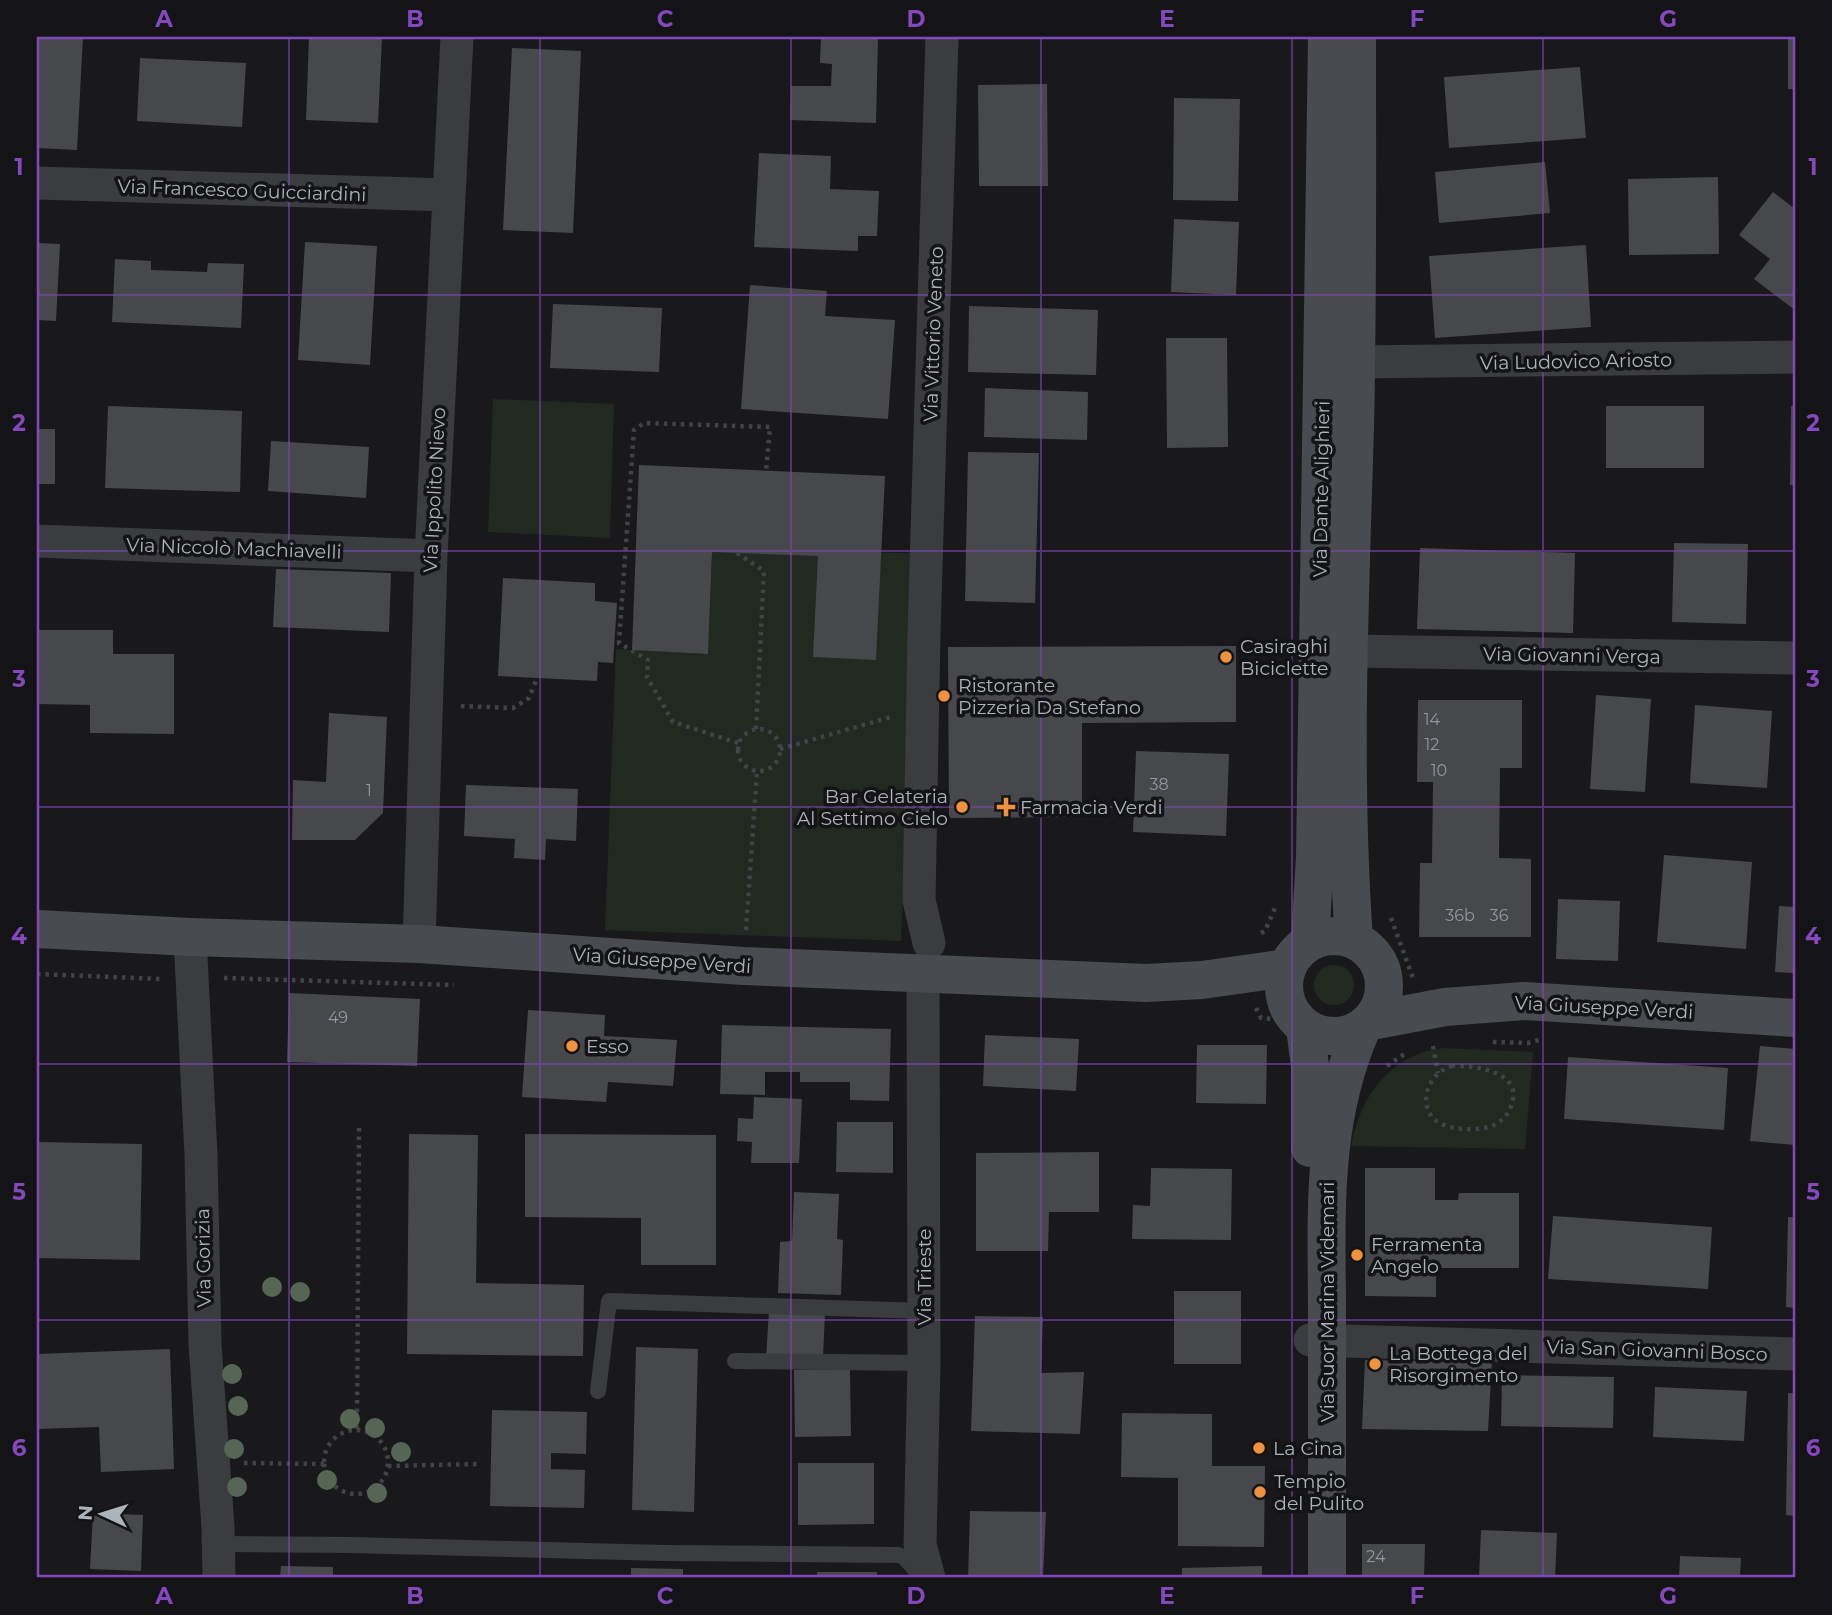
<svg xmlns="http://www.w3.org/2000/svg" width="1832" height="1615" viewBox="0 0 1832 1615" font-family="Montserrat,sans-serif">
	<rect width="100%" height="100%" fill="#19191b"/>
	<!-- green -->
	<path fill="#212921" d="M 493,399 L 614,404 L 610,538 L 488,532 Z
		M 712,552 L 917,553 L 901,941 L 605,930 L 616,649 L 708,654 Z
		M1314 985a20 20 0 1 1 40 0a20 20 0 1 1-40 0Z
		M 1442,1048 L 1533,1052 L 1525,1149 L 1351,1146 C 1360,1097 1389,1055 1442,1048 Z"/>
	<!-- building -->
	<path fill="#46484b" d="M 37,37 L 83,37 L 77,150 L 37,148 Z
		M 309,37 L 382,37 L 378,123 L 306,120 Z
		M 821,37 L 878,37 L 876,123 L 790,120 L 791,86 L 831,86 L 832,64 L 820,63 Z
		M 1788,37 L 1795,37 L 1795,89 L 1788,89 Z
		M 512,48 L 581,51 L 573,233 L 503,230 Z
		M 140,58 L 246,63 L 242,127 L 137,121 Z
		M 1580,67 L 1586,138 L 1449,148 L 1444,77 Z
		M 1047,84 L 1048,186 L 979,186 L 978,85 Z
		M 1174,98 L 1240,99 L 1238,201 L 1173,200 Z
		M 759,153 L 831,156 L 830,189 L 879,191 L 877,236 L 858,236 L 858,251 L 754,247 Z
		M 1545,162 L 1550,213 L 1439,223 L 1435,172 Z
		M 1718,177 L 1719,254 L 1629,255 L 1628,179 Z
		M 1773,192 L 1795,209 L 1795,310 L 1754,279 L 1770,259 L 1739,235 Z
		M 1174,219 L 1239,222 L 1236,295 L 1171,292 Z
		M 305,242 L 377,246 L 370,365 L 298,360 Z
		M 37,243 L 60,244 L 56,321 L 37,320 Z
		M 1586,245 L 1591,327 L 1435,338 L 1429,256 Z
		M 115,259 L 151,261 L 151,270 L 207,272 L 208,263 L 244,264 L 241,328 L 112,322 Z
		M 750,285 L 827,291 L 825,316 L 895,320 L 888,419 L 741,409 Z
		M 553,304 L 662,308 L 659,372 L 550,368 Z
		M 969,306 L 1098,310 L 1096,375 L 968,372 Z
		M 1166,338 L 1227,338 L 1228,447 L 1167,448 Z
		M 985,388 L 1088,392 L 1087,440 L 984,437 Z
		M 108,406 L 242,411 L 240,492 L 105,488 Z
		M 1606,406 L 1704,406 L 1704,468 L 1606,468 Z
		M 1791,406 L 1795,406 L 1795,485 L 1790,485 Z
		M 37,429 L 55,429 L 55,484 L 37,484 Z
		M 271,441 L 369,447 L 366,498 L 268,491 Z
		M 968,452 L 1039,453 L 1035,603 L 965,601 Z
		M 639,465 L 885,476 L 876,660 L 813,657 L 818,556 L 712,552 L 708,654 L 632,650 Z
		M 1674,543 L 1748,544 L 1746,624 L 1672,622 Z
		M 1420,548 L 1575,553 L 1573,633 L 1417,629 Z
		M 276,569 L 391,573 L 389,632 L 273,627 Z
		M 503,578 L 595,583 L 595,601 L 617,603 L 613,663 L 598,662 L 597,681 L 498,676 Z
		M 37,630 L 113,630 L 113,654 L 174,654 L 174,734 L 90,733 L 90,705 L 37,704 Z
		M 1236,646 L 1236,722 L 1082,723 L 1082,817 L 949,818 L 948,647 Z
		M 1596,695 L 1651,699 L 1645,792 L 1590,789 Z
		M 1418,700 L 1522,700 L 1522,768 L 1500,768 L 1499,858 L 1531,859 L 1531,937 L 1419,937 L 1420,863 L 1432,863 L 1433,782 L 1417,782 Z
		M 1695,705 L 1772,711 L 1767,788 L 1690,783 Z
		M 329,713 L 387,717 L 383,813 L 355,840 L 292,840 L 293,780 L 326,782 Z
		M 1136,751 L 1229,754 L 1226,836 L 1133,832 Z
		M 466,785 L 578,789 L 576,841 L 546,839 L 545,860 L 514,858 L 515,839 L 464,836 Z
		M 1664,855 L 1752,862 L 1746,949 L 1657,942 Z
		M 1558,899 L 1620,901 L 1618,961 L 1556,959 Z
		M 1779,906 L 1795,907 L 1795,973 L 1775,972 Z
		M 289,993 L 420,999 L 417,1066 L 287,1062 Z
		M 528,1010 L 605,1015 L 604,1036 L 677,1040 L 673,1086 L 608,1082 L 606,1102 L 522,1097 Z
		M 722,1025 L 891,1029 L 889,1101 L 850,1100 L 850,1082 L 800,1082 L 800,1072 L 765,1072 L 765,1095 L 720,1094 Z
		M 985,1035 L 1079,1039 L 1076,1091 L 983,1086 Z
		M 1197,1045 L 1267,1045 L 1266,1104 L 1196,1103 Z
		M 1760,1046 L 1795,1049 L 1795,1145 L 1750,1141 Z
		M 1568,1057 L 1728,1068 L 1724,1130 L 1564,1119 Z
		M 754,1097 L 802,1099 L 799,1163 L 751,1163 L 752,1142 L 737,1141 L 738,1118 L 753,1119 Z
		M 837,1122 L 893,1122 L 893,1173 L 836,1172 Z
		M 409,1134 L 478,1135 L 476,1283 L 584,1285 L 583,1356 L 407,1354 Z
		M 525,1134 L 716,1135 L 716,1265 L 641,1265 L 641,1218 L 525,1217 Z
		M 37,1142 L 142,1144 L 140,1260 L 37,1258 Z
		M 1099,1152 L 1099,1212 L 1049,1212 L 1048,1251 L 976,1251 L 976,1153 Z
		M 1151,1168 L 1232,1169 L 1231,1240 L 1132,1239 L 1133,1205 L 1150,1206 Z
		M 1365,1168 L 1435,1168 L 1435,1200 L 1458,1200 L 1459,1193 L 1519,1193 L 1519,1268 L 1436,1268 L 1436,1297 L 1365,1296 Z
		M 794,1192 L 839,1194 L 837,1239 L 843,1240 L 841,1295 L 778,1293 L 780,1242 L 792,1241 Z
		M 1553,1216 L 1712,1227 L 1708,1289 L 1548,1279 Z
		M 1788,1217 L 1795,1217 L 1795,1308 L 1786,1307 Z
		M 1174,1291 L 1241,1291 L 1241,1364 L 1174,1364 Z
		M 769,1310 L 825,1312 L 823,1359 L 766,1359 Z
		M 975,1316 L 1043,1317 L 1041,1373 L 1084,1372 L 1080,1434 L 971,1431 Z
		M 636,1347 L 698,1349 L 694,1512 L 632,1510 Z
		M 170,1349 L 174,1469 L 101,1472 L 99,1427 L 37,1429 L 37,1354 Z
		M 1365,1360 L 1492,1362 L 1488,1431 L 1362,1429 Z
		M 850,1369 L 851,1436 L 795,1437 L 794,1370 Z
		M 1502,1375 L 1614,1377 L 1613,1428 L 1501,1426 Z
		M 1655,1387 L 1747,1391 L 1744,1441 L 1653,1437 Z
		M 1788,1393 L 1795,1393 L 1795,1516 L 1786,1515 Z
		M 492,1410 L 587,1412 L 586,1454 L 551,1453 L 551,1469 L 585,1470 L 584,1508 L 490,1506 Z
		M 1122,1413 L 1212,1414 L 1212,1466 L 1265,1466 L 1264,1547 L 1178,1546 L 1178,1478 L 1121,1477 Z
		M 798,1463 L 874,1463 L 874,1524 L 798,1525 Z
		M 970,1511 L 1046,1512 L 1043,1578 L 968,1578 Z
		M 93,1513 L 143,1515 L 141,1571 L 90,1569 Z
		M 1481,1530 L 1557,1533 L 1555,1578 L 1479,1578 Z
		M 1362,1544 L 1425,1544 L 1424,1578 L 1362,1578 Z
		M 1680,1556 L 1741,1558 L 1740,1578 L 1679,1578 Z
		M 281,1566 L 333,1567 L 333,1578 L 280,1578 Z
		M 1262,1566 L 1262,1578 L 1182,1578 L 1182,1568 Z
		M 631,1568 L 683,1569 L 683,1578 L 631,1578 Z
		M 817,1572 L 877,1572 L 877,1578 L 817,1578 Z"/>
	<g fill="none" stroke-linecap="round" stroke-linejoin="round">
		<!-- path -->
		<path stroke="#404347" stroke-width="4.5" stroke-dasharray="3.5 5" stroke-linecap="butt" d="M 737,553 L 764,571 L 756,729
			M 461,706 L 513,708 L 529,698 L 536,681
			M738 750a21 21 0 1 1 42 0a21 21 0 1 1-42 0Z
			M 738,743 L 673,722 L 647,677 L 648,660 L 619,643 L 634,430 L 644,423 L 770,427 L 766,471
			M 780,749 L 891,717
			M 1391,918 L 1413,978
			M 746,930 L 757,771
			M 1261,933 L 1265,931 L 1275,908
			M 37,974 L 162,979
			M 224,978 L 454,985
			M 1256,1008 L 1261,1018 L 1272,1019
			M 1493,1042 L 1528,1043 L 1539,1040
			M 1433,1046 L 1438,1073
			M 1387,1066 L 1406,1053
			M 1452,1066 C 1475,1065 1525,1072 1511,1106 C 1508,1115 1502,1121 1494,1125 C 1478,1132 1444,1131 1432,1117 C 1418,1098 1431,1072 1452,1066 Z
			M 357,1429 L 359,1125
			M324 1462a32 32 0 1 1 64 0a32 32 0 1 1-64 0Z
			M 244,1463 L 324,1464
			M 388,1466 L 479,1464"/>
		<!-- lane -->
		<path stroke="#3a3c40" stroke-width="16" d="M 735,1361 L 924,1363
			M 598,1391 L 609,1301 L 924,1311
			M 218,1544 L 349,1545 L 664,1553 L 898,1555 L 904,1557 L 919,1574"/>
		<!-- street -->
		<path stroke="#3a3c40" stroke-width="33" d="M 37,183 L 448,195
			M 1356,362 L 1795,357
			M 37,541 L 431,556
			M 1349,651 L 1795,658
			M 190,937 L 201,1155 L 205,1345 L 218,1527 L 219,1578
			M 929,943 L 919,900 L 924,632 L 942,37
			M 419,944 L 431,556 L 457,37
			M 923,975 L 924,1363 L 920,1544 L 929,1578
			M 1310,1340 L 1795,1354"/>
		<!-- secondary -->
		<path stroke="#484b50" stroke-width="38" d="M 37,929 L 190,937 L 419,944 L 744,966 L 1146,983 L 1202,980 L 1287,968
			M1284 986a50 50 0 1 1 100 0a50 50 0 1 1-100 0Z
			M 1354,940 C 1342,769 1350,598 1355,428 C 1358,297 1357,167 1357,37
			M 1310,941 L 1315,857 L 1327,37
			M 1371,1021 L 1445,1007 L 1524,1001 L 1795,1018
			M 1305,1028 L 1310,1066 L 1310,1148
			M 1327,1578 C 1327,1491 1327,1404 1327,1318 C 1327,1216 1320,1126 1361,1030"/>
	</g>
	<!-- trees -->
	<g fill="#566654">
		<circle cx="272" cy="1287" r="10"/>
		<circle cx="300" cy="1292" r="10"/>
		<circle cx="232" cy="1374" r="10"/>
		<circle cx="238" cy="1406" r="10"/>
		<circle cx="350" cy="1419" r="10"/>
		<circle cx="375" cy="1428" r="10"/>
		<circle cx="234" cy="1449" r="10"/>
		<circle cx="401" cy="1452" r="10"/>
		<circle cx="327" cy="1480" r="10"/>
		<circle cx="237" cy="1487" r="10"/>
		<circle cx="377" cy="1493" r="10"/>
	</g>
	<!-- grid -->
	<path fill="none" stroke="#8547be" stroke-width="2" stroke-opacity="0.55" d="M 289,37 L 289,1578M 540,37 L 540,1578M 791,37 L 791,1578M 1041,37 L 1041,1578M 1292,37 L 1292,1578M 1543,37 L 1543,1578M 37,295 L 1795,295M 37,551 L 1795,551M 37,807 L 1795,807M 37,1064 L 1795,1064M 37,1320 L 1795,1320"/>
	<!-- markers -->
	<g fill="#ee923e" stroke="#141416" stroke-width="2.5">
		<circle cx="1226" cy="657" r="7"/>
		<circle cx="944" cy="696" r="7"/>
		<circle cx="962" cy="807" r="7"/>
		<path d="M1002.5 796.5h7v7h7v7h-7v7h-7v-7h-7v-7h7z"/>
		<circle cx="572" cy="1046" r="7"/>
		<circle cx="1357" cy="1255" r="7"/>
		<circle cx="1375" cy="1364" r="7"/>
		<circle cx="1259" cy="1448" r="7"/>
		<circle cx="1260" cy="1492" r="7"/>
	</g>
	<g text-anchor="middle" stroke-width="7" stroke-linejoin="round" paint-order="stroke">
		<!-- number labels -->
		<g font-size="16" fill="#92989e">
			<text x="1432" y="725">14</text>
			<text x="1432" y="750">12</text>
			<text x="1439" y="776">10</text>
			<text x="1159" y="790">38</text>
			<text x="369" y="796">1</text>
			<text x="1460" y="921">36b</text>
			<text x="1499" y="921">36</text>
			<text x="338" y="1023">49</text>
			<text x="1376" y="1562">24</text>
		</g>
		<!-- street labels -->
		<g font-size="19" fill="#acb3ba" stroke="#141416">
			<text transform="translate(242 190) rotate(2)" y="7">Via Francesco Guicciardini</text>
			<text transform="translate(933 334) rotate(-88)" y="7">Via Vittorio Veneto</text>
			<text transform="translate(1576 361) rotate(-1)" y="7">Via Ludovico Ariosto</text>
			<text transform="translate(1321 489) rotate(-89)" y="7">Via Dante Alighieri</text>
			<text transform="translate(434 490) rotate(-87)" y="7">Via Ippolito Nievo</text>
			<text transform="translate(234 548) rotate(2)" y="7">Via Niccolò Machiavelli</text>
			<text transform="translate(1572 655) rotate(1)" y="7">Via Giovanni Verga</text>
			<text transform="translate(662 960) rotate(4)" y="7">Via Giuseppe Verdi</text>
			<text transform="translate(1604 1007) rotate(3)" y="7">Via Giuseppe Verdi</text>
			<text transform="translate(203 1258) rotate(-91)" y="7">Via Gorizia</text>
			<text transform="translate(924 1277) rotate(-90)" y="7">Via Trieste</text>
			<text transform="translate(1327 1302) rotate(-90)" y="7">Via Suor Marina Videmari</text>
			<text transform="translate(1657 1350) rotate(2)" y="7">Via San Giovanni Bosco</text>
		</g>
		<!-- poi labels -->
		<g font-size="19" fill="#acb3ba" stroke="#141416" text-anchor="start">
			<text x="1240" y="653">Casiraghi<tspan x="1240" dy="22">Biciclette</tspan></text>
			<text x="958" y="692">Ristorante<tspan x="958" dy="22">Pizzeria Da Stefano</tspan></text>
			<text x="948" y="803" text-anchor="end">Bar Gelateria<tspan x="948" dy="22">Al Settimo Cielo</tspan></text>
			<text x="1020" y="814">Farmacia Verdi</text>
			<text x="586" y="1053">Esso</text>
			<text x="1371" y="1251">Ferramenta<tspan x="1371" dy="22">Angelo</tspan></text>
			<text x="1389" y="1360">La Bottega del<tspan x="1389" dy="22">Risorgimento</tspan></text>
			<text x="1273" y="1455">La Cina</text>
			<text x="1274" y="1488">Tempio<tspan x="1274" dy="22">del Pulito</tspan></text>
		</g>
	</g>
	<!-- border -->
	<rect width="1832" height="1615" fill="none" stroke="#141416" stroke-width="77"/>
	<!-- north arrow -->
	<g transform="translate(102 1514) rotate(274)" stroke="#141416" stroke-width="5" paint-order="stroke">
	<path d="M0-5L12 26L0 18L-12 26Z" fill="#acb3ba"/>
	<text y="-10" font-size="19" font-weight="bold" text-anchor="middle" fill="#acb3ba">N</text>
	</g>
	<rect x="38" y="38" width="1756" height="1538" fill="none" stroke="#8547be" stroke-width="2.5"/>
	<g font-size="23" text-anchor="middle" font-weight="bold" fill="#8547be">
		<text x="164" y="27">A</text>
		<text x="415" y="27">B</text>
		<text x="665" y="27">C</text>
		<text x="916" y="27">D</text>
		<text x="1167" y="27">E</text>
		<text x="1417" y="27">F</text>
		<text x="1668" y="27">G</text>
		<text x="19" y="175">1</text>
		<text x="1813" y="175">1</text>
		<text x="19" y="431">2</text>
		<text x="1813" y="431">2</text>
		<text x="19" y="687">3</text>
		<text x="1813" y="687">3</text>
		<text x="19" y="944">4</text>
		<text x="1813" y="944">4</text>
		<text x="19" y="1200">5</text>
		<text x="1813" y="1200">5</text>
		<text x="19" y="1456">6</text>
		<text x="1813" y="1456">6</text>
		<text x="164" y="1604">A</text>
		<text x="415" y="1604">B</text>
		<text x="665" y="1604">C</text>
		<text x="916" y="1604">D</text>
		<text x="1167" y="1604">E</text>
		<text x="1417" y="1604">F</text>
		<text x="1668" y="1604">G</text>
	</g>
</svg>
